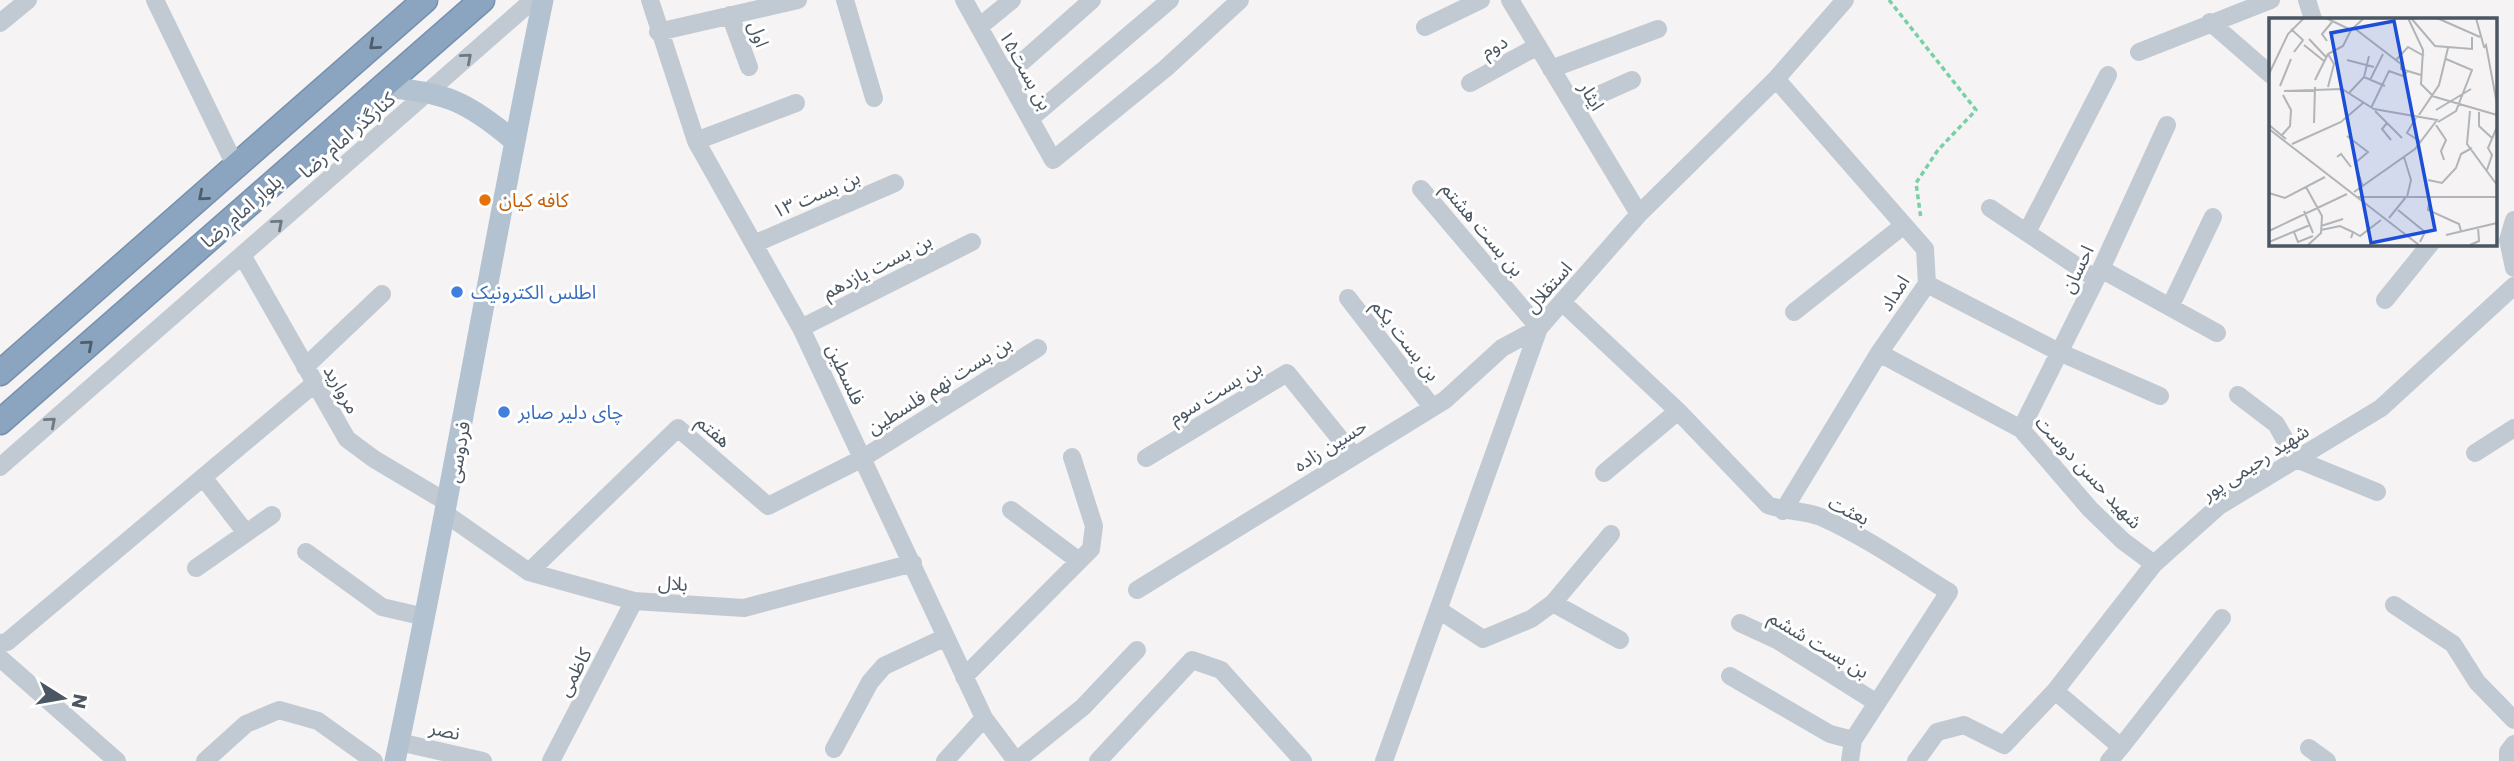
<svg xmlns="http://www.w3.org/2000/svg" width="2514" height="761" viewBox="0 0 2514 761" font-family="Poppins,'Noto Sans Arabic',sans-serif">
	<rect width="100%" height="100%" fill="#f5f3f3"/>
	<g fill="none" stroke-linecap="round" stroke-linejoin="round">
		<defs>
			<path id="highway" d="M 0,373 L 425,0
				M 0,422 L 482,0"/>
		</defs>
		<!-- highway casing -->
		<use href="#highway" stroke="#7690ad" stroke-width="27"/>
		<!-- path -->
		<path stroke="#7ad0a6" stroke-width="3.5" stroke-dasharray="5 3.5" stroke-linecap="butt" d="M 1889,0 L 1976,110 L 1938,150 L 1916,183 L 1921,219"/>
		<!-- minor -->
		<path stroke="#c1cad2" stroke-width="18" d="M 155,0 L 236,167
			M 650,0 L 696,141 L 801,328 L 984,718 L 1016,761
			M 845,0 L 874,98
			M 964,0 L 1053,160 L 1166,68 L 1240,0
			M 1510,0 L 1639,214
			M 2307,0 L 2313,19
			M 730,15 L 749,67
			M 2210,22 L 2271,75
			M 0,23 L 28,0
			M 979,27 L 1012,0
			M 1425,27 L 1481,0
			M 658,32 L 798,0
			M 2139,52 L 2271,0
			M 1551,69 L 1658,29
			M 1006,76 L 1092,0
			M 1776,79 L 1925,249 L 1927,284 L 1879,353 L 1783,511
			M 1470,83 L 1538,46
			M 1574,106 L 1632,80
			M 1030,119 L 1170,0
			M 696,141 L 796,103
			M 1990,208 L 2096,279
			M 2514,220 L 2508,240 L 2514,268
			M 2027,232 L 2108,75
			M 754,244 L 895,183
			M 242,255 L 347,439 L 374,459 L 448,503
			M 2101,269 L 2217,333
			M 1927,284 L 2059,352 L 2160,396
			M 1348,298 L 1432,407
			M 2385,300 L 2431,243
			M 1562,302 L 1678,411 L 1768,505 C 1785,512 1804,510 1821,517 C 1866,537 1907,566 1949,592 L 1853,740 L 1850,761
			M 2170,307 L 2213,217
			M 1794,312 L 1904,225
			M 801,328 L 972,242
			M 1879,353 L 2021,429 L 2090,509 L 2123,541 L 2154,564
			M 305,367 L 382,294
			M 2238,395 L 2276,424 L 2296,459 L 2377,492
			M 2021,429 L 2101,269 L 2167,125
			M 2475,453 L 2514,428
			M 1146,458 L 1287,373 L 1354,456
			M 0,467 L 533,0
			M 1604,473 L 1678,411
			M 203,477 L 246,533
			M 1011,510 L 1079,561
			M 446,514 L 529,572 L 634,601 L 744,608 L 913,563
			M 306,552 L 382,607 L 425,617
			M 196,568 L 272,515
			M 529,572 L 678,428 L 768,506 L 863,458 L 1038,348
			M 1137,590 L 1445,400 L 1502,348 L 1539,328 L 1421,189
			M 1553,603 L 1611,534
			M 2394,605 L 2453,644 L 2477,682 L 2514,720
			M 1439,610 L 1483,639 L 1531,619 L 1553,603 L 1620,640
			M 1740,623 L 1777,640 L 1877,703
			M 0,643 L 7,642 L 314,384
			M 0,658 L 117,761
			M 1730,676 L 1830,734 L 1853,740
			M 964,677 L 1091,549 L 1094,526 L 1072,457
			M 2055,691 L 2121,747 L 2109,761
			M 399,742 L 483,761
			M 2121,747 L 2222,618
			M 2309,748 L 2327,761
			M 834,749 L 870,682 L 884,666 L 946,637
			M 205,761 L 246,724 L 279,710 L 318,721 L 374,761
			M 551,761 L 634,601
			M 945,761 L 984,718
			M 1016,761 L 1083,707 L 1137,650
			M 1098,761 L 1192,660 L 1221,670 L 1303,761
			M 1384,761 L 1539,328 L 1639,214 L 1776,79 L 1845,0
			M 1916,761 L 1937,732 L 1964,725 L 2004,745 L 2055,691 L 2154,564 L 2219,506 L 2381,408 L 2514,286
			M 2508,761 L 2508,752 L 2514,744"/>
		<!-- major -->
		<path stroke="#b3c2d1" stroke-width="21" d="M 383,87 C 445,92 467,101 514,141
			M 395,761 C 449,508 491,253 543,0"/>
		<!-- highway -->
		<use href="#highway" stroke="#8ba5c1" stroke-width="24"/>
	</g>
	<!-- one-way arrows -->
	<defs><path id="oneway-chevron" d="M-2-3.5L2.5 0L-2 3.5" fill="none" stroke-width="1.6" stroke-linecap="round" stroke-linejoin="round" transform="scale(1.75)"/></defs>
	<g stroke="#505e6b">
		<use href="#oneway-chevron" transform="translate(374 45) rotate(139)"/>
		<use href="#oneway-chevron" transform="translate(203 196) rotate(139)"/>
		<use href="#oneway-chevron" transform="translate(88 345) rotate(-41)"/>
	</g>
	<g stroke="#6e7983">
		<use href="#oneway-chevron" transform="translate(467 58) rotate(-41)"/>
		<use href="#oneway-chevron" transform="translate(278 224) rotate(-41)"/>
		<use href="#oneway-chevron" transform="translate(51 422) rotate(-41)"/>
	</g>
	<!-- markers -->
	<circle fill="#e8710a" stroke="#fff" stroke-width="2.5" cx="485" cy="200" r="7"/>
	<g fill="#3f7fe0" stroke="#fff" stroke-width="2.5">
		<circle cx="457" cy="292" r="7"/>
		<circle cx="504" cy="412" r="7"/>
	</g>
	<g text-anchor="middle" stroke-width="6" stroke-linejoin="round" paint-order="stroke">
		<!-- street labels -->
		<g font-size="19" fill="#4a5661" stroke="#fff">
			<text transform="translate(759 34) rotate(70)" y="7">اول</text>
			<text transform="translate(1494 46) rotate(-29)" y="7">دوم</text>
			<text transform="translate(1026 70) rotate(61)" y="7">بن بست۱۵</text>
			<text transform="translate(1592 96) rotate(59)" y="7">ایثار</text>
			<text transform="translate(347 135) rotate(-41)" y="7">کنارگذر امام رضا</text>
			<text transform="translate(816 194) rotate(-23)" y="7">بن بست ۱۳</text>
			<text transform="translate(241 211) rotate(-41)" y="7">بلوار امام رضا</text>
			<text transform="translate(1483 229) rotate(50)" y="7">بن بست هشتم</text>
			<text transform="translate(877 266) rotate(-27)" y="7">بن بست یازدهم</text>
			<text transform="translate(2077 269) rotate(-64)" y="7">احسان</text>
			<text transform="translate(1548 287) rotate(-49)" y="7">استقلال</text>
			<text transform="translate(1894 293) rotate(-57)" y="7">امداد</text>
			<text transform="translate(1406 340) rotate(52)" y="7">بن بست یکم</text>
			<text transform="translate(846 374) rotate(65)" y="7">فلسطین</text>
			<text transform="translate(939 385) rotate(-32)" y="7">بن بست نهم فلسطین</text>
			<text transform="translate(342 389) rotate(60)" y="7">مروارید</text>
			<text transform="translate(1215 392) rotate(-31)" y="7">بن بست سوم</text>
			<text transform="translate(714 431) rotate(41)" y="7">هفتم</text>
			<text transform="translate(1330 445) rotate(-32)" y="7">حسین زاده</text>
			<text transform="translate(458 452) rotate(-80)" y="7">فردوسی</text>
			<text transform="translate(2255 462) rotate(-33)" y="7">شهید رحیمی پور</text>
			<text transform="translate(2089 472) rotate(47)" y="7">شهید حسن دوست</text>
			<text transform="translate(1849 510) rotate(26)" y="7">بعثت</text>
			<text transform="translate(673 583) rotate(4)" y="7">بلال</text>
			<text transform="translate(1819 644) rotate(31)" y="7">بن بست ششم</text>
			<text transform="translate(574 672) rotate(-62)" y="7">کاظمی</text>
			<text transform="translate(445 730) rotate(12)" y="7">نصر</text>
		</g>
		<!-- food labels -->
		<g font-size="19" fill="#c56008" stroke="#fff" text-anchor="start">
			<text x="499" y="207">کافه کیان</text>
		</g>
		<!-- shop labels -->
		<g font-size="19" fill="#366cbe" stroke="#fff" text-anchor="start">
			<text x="471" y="299">اطلس الکترونیک</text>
			<text x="518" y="419">چای دلیر صابر</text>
		</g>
	</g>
	<!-- overview -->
	<g transform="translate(2269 18)">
		<rect width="228" height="228" fill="#f5f3f3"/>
		<path fill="none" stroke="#b1b4b9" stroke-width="2" d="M 57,0 L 82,12M 139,0 L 154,32 L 152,66 L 163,77M 142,0 L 166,28 L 203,31 L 203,19M 168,0 L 211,19M 207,0 L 215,29M 85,10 L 132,46 L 132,51 L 152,57M 22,11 L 34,22 L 25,34M 40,21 L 57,39M 58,23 L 53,16 L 63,4M 35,27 L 55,43M 215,30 L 217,27 L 228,86M 59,36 L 65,46 L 59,69M 78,42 L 105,49M 127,42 L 139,29 L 155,38M 0,56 L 19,16 L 35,0M 95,59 L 100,38M 46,62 L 59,36 L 74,28 L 82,12 L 95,0M 101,62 L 114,36M 11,68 L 22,41M 15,73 L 73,71 L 105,91 L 168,102 L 146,131 L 85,174M 80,75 L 95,59 L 116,68M 163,78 L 228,97M 102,90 L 120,53 L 134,58 L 138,54M 167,92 L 202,71M 106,93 L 133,120M 201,93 L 198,126 L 228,167M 210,94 L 210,108 L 223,120M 150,97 L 170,67 L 179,30M 148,98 L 138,115 L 152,124M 169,104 L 187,93 L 203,52 L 177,41M 45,105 L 46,69M 118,105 L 113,111 L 122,122M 0,107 L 17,121M 167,107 L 177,122 L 172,133 L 175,142M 0,111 L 150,227M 13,117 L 21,108 L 22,92 L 14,77M 78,118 L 99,134 L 86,145 L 94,169M 23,126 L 72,104 L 94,85M 68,139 L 72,136 L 82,149M 135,139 L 142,162 L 138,179M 218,152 L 223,137 L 219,130 L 228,109M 159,162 L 173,165 L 187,150 L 192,136 L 203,130M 37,169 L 53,198 L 52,215 L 39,227M 0,175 L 16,180 L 56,159M 88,179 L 228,179M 161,179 L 159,192 L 190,206 L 192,213M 129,192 L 156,214 L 151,224M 35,193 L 44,215M 120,200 L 137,179M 52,208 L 74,201M 52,212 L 71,208 L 84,214 L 82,220M 0,213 L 78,176M 25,214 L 29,224 L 44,218M 84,214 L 91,218 L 112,202M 177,217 L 228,205M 0,224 L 41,207M 201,227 L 210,223 L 209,209"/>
		<path fill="#1d4ed8" fill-opacity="0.15" stroke="#1d4ed8" stroke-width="3.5" d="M 125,3 L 166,212 L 102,225 L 62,15 Z"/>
		<rect width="228" height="228" fill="none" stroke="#4a5661" stroke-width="3.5"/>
	</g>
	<!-- north arrow -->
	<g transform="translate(63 698) rotate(101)" stroke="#ffffff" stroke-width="5" paint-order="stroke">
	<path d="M0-5L12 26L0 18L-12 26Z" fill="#4a5661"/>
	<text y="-10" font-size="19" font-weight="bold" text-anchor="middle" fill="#4a5661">N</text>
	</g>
</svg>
